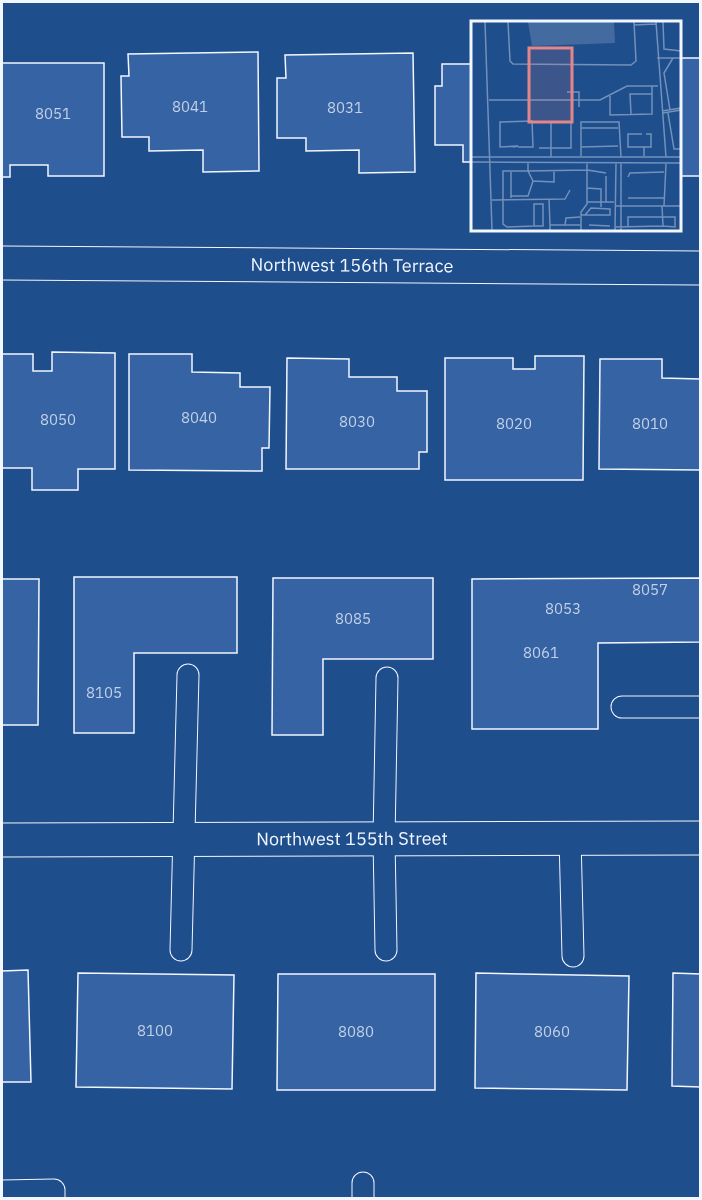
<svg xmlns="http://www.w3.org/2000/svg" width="702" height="1200" viewBox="0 0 702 1200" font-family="'IBM Plex Sans',sans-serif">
	<rect width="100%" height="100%" fill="#1f4e8c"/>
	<!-- building -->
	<path fill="#3563a3" stroke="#f2f6ff" stroke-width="1.5" d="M 258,52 L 259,171 L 203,172 L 203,150 L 149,151 L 149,137 L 122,137 L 121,76 L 129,76 L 128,54 Z
		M 413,53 L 415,172 L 359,173 L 359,150 L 306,151 L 306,138 L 277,138 L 277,78 L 286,78 L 285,55 Z
		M 680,58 L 700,58 L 700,176 L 680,176 Z
		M 2,63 L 104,63 L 104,176 L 48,176 L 48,165 L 10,165 L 10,177 L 2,177 Z
		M 442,64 L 472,64 L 472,162 L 463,162 L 463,145 L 435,145 L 435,86 L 442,86 Z
		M 52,352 L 115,353 L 115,469 L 78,469 L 78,490 L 32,490 L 32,468 L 2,468 L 2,354 L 33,354 L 33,371 L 52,371 Z
		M 129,354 L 192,354 L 192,372 L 240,373 L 240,387 L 270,387 L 269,448 L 262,448 L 262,471 L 129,470 Z
		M 535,356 L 584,356 L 583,480 L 445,480 L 445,358 L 513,358 L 513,369 L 535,369 Z
		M 287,358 L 349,359 L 349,377 L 397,377 L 397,391 L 427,391 L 427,452 L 419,452 L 419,469 L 286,469 Z
		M 600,359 L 662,359 L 662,378 L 700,379 L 700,470 L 599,469 Z
		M 74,577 L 237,577 L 237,653 L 134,653 L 134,733 L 74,733 Z
		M 273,578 L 433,578 L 433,659 L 323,659 L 323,735 L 272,735 Z
		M 700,578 L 700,642 L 598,643 L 598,729 L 472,729 L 472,579 Z
		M 2,579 L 39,579 L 38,725 L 2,725 Z
		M 28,970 L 31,1082 L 2,1082 L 2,971 Z
		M 78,973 L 234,975 L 232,1089 L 76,1087 Z
		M 476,973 L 629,976 L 627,1090 L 475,1088 Z
		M 673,973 L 700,974 L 700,1087 L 672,1086 Z
		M 278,974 L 435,974 L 435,1090 L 277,1090 Z"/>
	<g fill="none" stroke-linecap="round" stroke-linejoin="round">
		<defs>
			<path id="lane" d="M 622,707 L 700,707
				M 570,838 L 573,956
				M 181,950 L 188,675
				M 386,950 L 384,839 L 387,678
				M 363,1183 L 363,1198
				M 2,1191 L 54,1190 L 54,1198"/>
			<g id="street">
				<path id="s1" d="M 2,263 L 700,268"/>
				<path id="s2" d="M 2,840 L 700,838"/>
			</g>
		</defs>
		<!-- lane casing -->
		<use href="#lane" stroke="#f2f6ff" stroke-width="23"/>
		<!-- street casing -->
		<use href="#street" stroke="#f2f6ff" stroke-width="35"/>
		<!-- lane -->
		<use href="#lane" stroke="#1f4e8c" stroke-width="21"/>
		<!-- street -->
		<use href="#street" stroke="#1f4e8c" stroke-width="33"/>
	</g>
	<g text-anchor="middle" stroke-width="4.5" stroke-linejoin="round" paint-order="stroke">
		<!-- number labels -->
		<g font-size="15" fill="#c3d1e8">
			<text x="190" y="112">8041</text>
			<text x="345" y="113">8031</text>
			<text x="53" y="119">8051</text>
			<text x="199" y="423">8040</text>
			<text x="58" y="425">8050</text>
			<text x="357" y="427">8030</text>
			<text x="514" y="429">8020</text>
			<text x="650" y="429">8010</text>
			<text x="650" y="595">8057</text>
			<text x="563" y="614">8053</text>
			<text x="353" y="624">8085</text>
			<text x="541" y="658">8061</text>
			<text x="104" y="698">8105</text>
			<text x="155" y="1036">8100</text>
			<text x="356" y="1037">8080</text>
			<text x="552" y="1037">8060</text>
		</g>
		<!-- street labels -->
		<g font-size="18" fill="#f2f6ff" stroke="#1f4e8c">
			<text dy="6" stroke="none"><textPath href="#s1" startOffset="350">Northwest 156th Terrace</textPath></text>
			<text dy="6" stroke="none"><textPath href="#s2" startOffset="350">Northwest 155th Street</textPath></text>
		</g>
	</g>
	<!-- overview -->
	<g transform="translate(471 21)">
		<rect width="210" height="210" fill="#1f4e8c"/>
		<path d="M 57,1 L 143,1 L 144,22 L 61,25 Z" fill="#446ba0"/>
		<path fill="none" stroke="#7391ba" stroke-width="1.5" d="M 14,1 L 21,209M 37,1 L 39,40 L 42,43 L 160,44 L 165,40 L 163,1M 185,1 L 195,136M 192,1 L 193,28 L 210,30M 163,4 L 185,3M 186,37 L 210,37M 96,71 L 108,71 L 108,86M 139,75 L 139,94 L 181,93 L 181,65M 18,79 L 129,79 L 156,65 L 187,65M 199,89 L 193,52 L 202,37M 191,90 L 210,87M 192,92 L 210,89M 197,92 L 203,128 L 210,128M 160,93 L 159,73 L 181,73M 80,100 L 80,136M 110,107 L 147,107M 171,113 L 157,113 L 157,126 L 173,126M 42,126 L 47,125 L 29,126 L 29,101 L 61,100 L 62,126 L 47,126M 110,126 L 147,125M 68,127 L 100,127 L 100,101M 110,135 L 110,101 L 148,101 L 150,136M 173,135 L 173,126 L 180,126 L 180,113 L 175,113M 0,136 L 210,136M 0,141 L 210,142M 57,142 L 57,150 L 32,150 L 32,203 L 36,206 L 63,205 L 72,205 L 72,183 L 63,183 L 63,205M 150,142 L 150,209M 40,151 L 40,177M 135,155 L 135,181M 157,156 L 159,152 L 193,151M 62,160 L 57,150 L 116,149 L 116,142M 62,160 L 83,161 L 83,149M 116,167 L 130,168 L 130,181 L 143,181M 40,175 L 57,175 L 62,160M 157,177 L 193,177M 78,178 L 79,204M 21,179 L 94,178 L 99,169M 116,181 L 130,181 L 130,186M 144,185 L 210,185M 193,185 L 195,143M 110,194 L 139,194 L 139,188 L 120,187 L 114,194M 94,204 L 95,197 L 109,196M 118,204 L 139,205M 144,206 L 192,205 L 191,185M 157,206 L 157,196 L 204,196 L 204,206 L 192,205M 79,209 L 79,204 L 110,204M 110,209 L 110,191 L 116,183 L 116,149 L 135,152M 144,209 L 145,142"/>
		<path fill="#e38589" fill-opacity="0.15" stroke="#e38589" stroke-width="3" d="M 58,27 L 101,27 L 101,101 L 58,101 Z"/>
		<rect width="210" height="210" fill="none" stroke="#f2f6ff" stroke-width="3"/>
	</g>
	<!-- border -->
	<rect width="702" height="1200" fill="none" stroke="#f2f6ff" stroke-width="6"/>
</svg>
